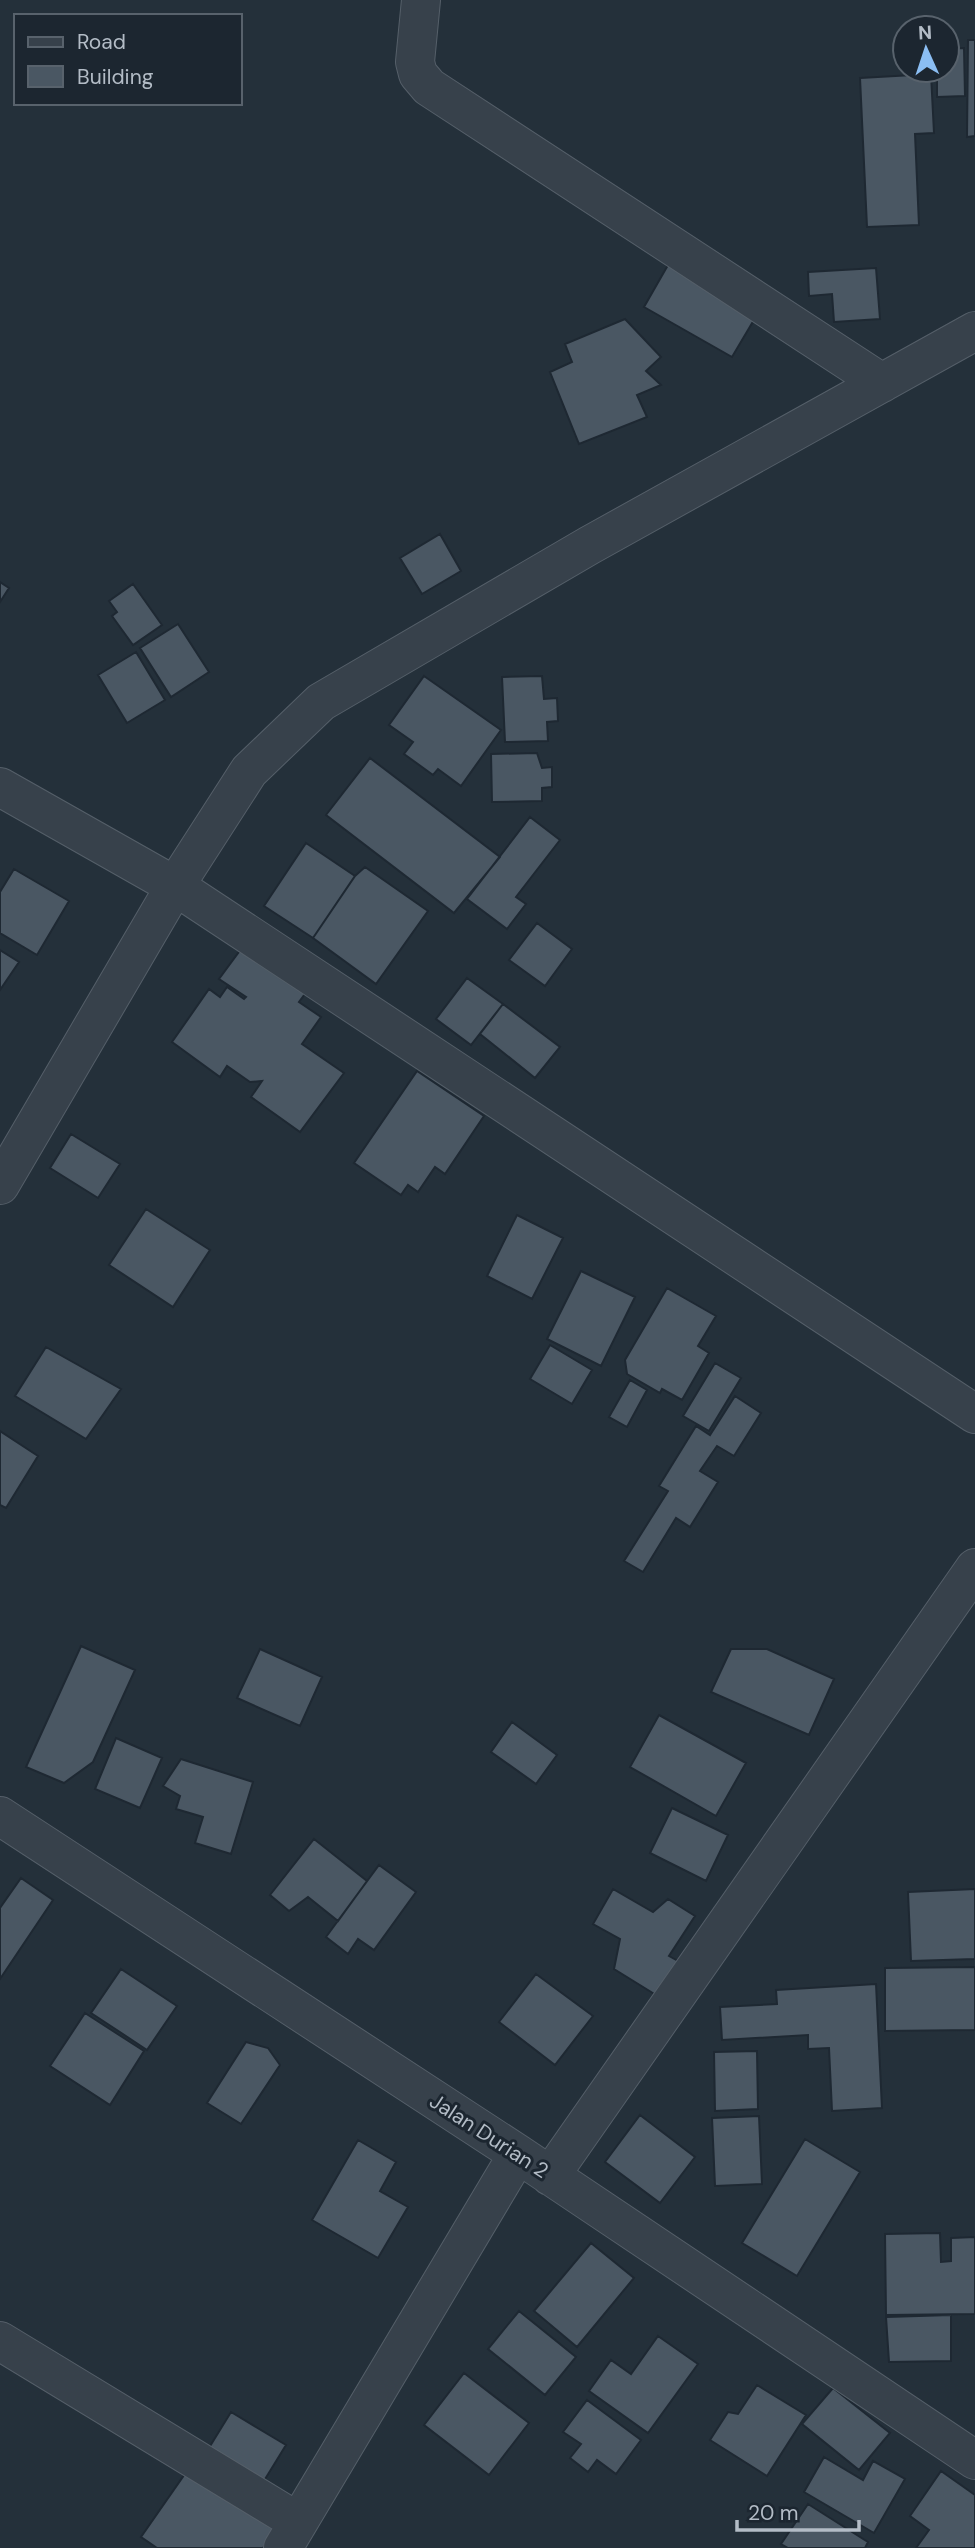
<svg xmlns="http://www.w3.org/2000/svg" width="975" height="2548" viewBox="0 0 975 2548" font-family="'DM Sans',sans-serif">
	<rect width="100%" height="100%" fill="#24303a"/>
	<!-- building -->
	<path fill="#4a5763" stroke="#1e2832" stroke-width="2" d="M 968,40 L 975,40 L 975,136 L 967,137 Z
		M 964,48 L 965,96 L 937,97 L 937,70 L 947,70 L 947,49 Z
		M 931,74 L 934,133 L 915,134 L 919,225 L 867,227 L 860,78 Z
		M 672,258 L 761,308 L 732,357 L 644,307 Z
		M 876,268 L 880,319 L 834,322 L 832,294 L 809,296 L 808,272 Z
		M 625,319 L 661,357 L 646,371 L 661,385 L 637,395 L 647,417 L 579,444 L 550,372 L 572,362 L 565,344 Z
		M 440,534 L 461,571 L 422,594 L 400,558 Z
		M 0,582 L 9,588 L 0,602 Z
		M 133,584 L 162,625 L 133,645 L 112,616 L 117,612 L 109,601 Z
		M 178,624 L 209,672 L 171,697 L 140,648 Z
		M 136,652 L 165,700 L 127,723 L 98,675 Z
		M 424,676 L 501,730 L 461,786 L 438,769 L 433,775 L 404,754 L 413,742 L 389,725 Z
		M 542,676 L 544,699 L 557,698 L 558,721 L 547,722 L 548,741 L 505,742 L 502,677 Z
		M 537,753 L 542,768 L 552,767 L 552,787 L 542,788 L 542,801 L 492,802 L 491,754 Z
		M 370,758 L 500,857 L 454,913 L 326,815 Z
		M 530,817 L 560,840 L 516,897 L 526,904 L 507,929 L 467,899 Z
		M 306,843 L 355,876 L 313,938 L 264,906 Z
		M 365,867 L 428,911 L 376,984 L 313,938 L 355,876 Z
		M 14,869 L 69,901 L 37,955 L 0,933 L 0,892 Z
		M 537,923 L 572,949 L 545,986 L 509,960 Z
		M 247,941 L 310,987 L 299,1002 L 321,1017 L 302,1044 L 344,1073 L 300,1132 L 251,1097 L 262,1081 L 250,1082 L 227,1066 L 220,1077 L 172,1042 L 209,989 L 220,997 L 227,987 L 244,999 L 246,997 L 219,979 Z
		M 0,950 L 19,962 L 0,990 Z
		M 467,978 L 503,1004 L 471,1045 L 436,1019 Z
		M 503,1004 L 560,1047 L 535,1078 L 480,1034 Z
		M 417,1071 L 484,1116 L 445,1174 L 435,1167 L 418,1192 L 408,1185 L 401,1195 L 354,1163 Z
		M 71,1134 L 120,1164 L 98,1198 L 50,1168 Z
		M 146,1209 L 210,1250 L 173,1307 L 109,1265 Z
		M 517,1215 L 563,1238 L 532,1299 L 487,1276 Z
		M 581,1271 L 635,1297 L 601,1366 L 547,1339 Z
		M 667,1288 L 716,1316 L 698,1346 L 709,1353 L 682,1400 L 662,1389 L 660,1393 L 627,1374 L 625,1360 Z
		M 550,1345 L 592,1370 L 572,1404 L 530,1379 Z
		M 46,1347 L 121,1389 L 86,1439 L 15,1396 Z
		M 715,1363 L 741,1378 L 709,1431 L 683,1416 Z
		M 630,1380 L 647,1390 L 627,1427 L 609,1417 Z
		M 735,1396 L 761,1413 L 734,1456 L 717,1446 L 700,1471 L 718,1482 L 690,1527 L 676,1518 L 643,1572 L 624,1561 L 668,1491 L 659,1486 L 696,1426 L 710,1435 Z
		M 0,1431 L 38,1456 L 6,1508 L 0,1505 Z
		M 81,1646 L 135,1670 L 93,1762 L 64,1783 L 26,1767 Z
		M 260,1649 L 322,1677 L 300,1726 L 237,1698 Z
		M 731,1649 L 767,1649 L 834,1679 L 809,1735 L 711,1692 Z
		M 659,1715 L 746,1763 L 716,1816 L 630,1767 Z
		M 512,1722 L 557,1755 L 536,1784 L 491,1752 Z
		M 116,1738 L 162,1758 L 140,1808 L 95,1789 Z
		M 181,1759 L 253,1782 L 231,1854 L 195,1843 L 203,1817 L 176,1809 L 180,1796 L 163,1786 Z
		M 672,1808 L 728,1835 L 706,1881 L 650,1853 Z
		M 314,1839 L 367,1881 L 338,1921 L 308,1897 L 289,1911 L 270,1895 Z
		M 379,1865 L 416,1892 L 374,1950 L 358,1939 L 348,1954 L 326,1937 Z
		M 21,1878 L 53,1900 L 0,1979 L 0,1908 Z
		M 613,1889 L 653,1912 L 668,1899 L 695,1916 L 669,1956 L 678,1961 L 656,1995 L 614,1969 L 620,1939 L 593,1924 Z
		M 975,1889 L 975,1959 L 911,1961 L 908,1892 Z
		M 975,1967 L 975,2030 L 885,2031 L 885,1968 Z
		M 121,1969 L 177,2006 L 147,2050 L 91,2013 Z
		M 536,1974 L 593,2016 L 555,2065 L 499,2022 Z
		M 876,1984 L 882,2108 L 832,2111 L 829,2048 L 808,2049 L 808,2035 L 722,2040 L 720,2007 L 777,2004 L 776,1990 Z
		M 85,2013 L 144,2051 L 110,2105 L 50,2066 Z
		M 246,2042 L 268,2048 L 280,2065 L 241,2124 L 207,2103 Z
		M 757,2051 L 758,2109 L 715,2111 L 714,2052 Z
		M 640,2115 L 695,2157 L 660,2203 L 605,2162 Z
		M 759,2116 L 762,2184 L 715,2186 L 712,2118 Z
		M 805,2139 L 860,2172 L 797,2276 L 742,2243 Z
		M 358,2140 L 396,2162 L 380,2191 L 408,2207 L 378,2258 L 312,2220 Z
		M 940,2233 L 941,2262 L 951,2261 L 951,2238 L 975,2237 L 975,2314 L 886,2315 L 885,2234 Z
		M 591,2243 L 634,2278 L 577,2347 L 534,2311 Z
		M 519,2311 L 576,2357 L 545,2395 L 488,2349 Z
		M 951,2315 L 951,2361 L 889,2362 L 886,2317 Z
		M 658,2336 L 698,2364 L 648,2433 L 589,2391 L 611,2360 L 631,2374 Z
		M 464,2373 L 529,2423 L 489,2475 L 424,2425 Z
		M 757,2385 L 806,2415 L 767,2476 L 710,2440 L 728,2412 L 738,2414 Z
		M 833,2388 L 890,2433 L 859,2470 L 802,2424 Z
		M 587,2400 L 641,2440 L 616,2474 L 597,2460 L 588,2472 L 570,2458 L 581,2444 L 563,2432 Z
		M 231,2412 L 286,2445 L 259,2489 L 204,2456 Z
		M 824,2457 L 863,2480 L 873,2461 L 905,2479 L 874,2533 L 804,2492 Z
		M 187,2471 L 275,2530 L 263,2548 L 157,2548 L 141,2537 Z
		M 941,2471 L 975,2495 L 975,2548 L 916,2548 L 929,2530 L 910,2516 Z
		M 808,2504 L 868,2542 L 865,2548 L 788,2548 L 781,2544 Z"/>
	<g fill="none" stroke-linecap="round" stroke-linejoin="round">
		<defs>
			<path id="minor" d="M 421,0 L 415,62 L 418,74 L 429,87 L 882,383
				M 0,787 L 175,886 L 975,1414
				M 0,1185 L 175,886 L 249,771 L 321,702 L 590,545 L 975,331
				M 0,1816 L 518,2154 L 975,2460
				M 550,2176 L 975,1568
				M 0,2341 L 298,2522
				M 283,2548 L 518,2154"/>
		</defs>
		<!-- minor casing -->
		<use href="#minor" stroke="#555f69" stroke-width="40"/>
		<!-- minor -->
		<use href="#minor" stroke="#37414b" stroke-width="38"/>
	</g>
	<g text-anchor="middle" stroke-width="6" stroke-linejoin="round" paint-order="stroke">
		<!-- street labels -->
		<g font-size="21" fill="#b3bcc6" stroke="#1c2630">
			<text transform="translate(489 2136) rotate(33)" y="7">Jalan Durian 2</text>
		</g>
	</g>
	<!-- legend -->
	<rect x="14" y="14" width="228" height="91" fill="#1c2630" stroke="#58626c" stroke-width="2"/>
	<rect x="28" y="37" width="35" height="10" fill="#37414b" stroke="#58626c" stroke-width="2"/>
	<text x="77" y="49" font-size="21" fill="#b3bcc6">Road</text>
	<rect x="28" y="66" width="35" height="21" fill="#4a5763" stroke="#58626c" stroke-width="2"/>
	<text x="77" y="84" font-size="21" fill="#b3bcc6">Building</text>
	<!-- north arrow -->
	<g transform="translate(926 49) rotate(357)"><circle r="33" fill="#1c2630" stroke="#58626c" stroke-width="2"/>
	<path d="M0-5L12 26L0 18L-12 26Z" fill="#8bbef3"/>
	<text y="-10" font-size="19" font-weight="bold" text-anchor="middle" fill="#b3bcc6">N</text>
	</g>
	<!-- scale -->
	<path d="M737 2520v10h122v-10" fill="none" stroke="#b3bcc6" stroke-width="3.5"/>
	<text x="748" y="2520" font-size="21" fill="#b3bcc6" stroke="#1c2630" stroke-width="5" paint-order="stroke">20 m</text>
</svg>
